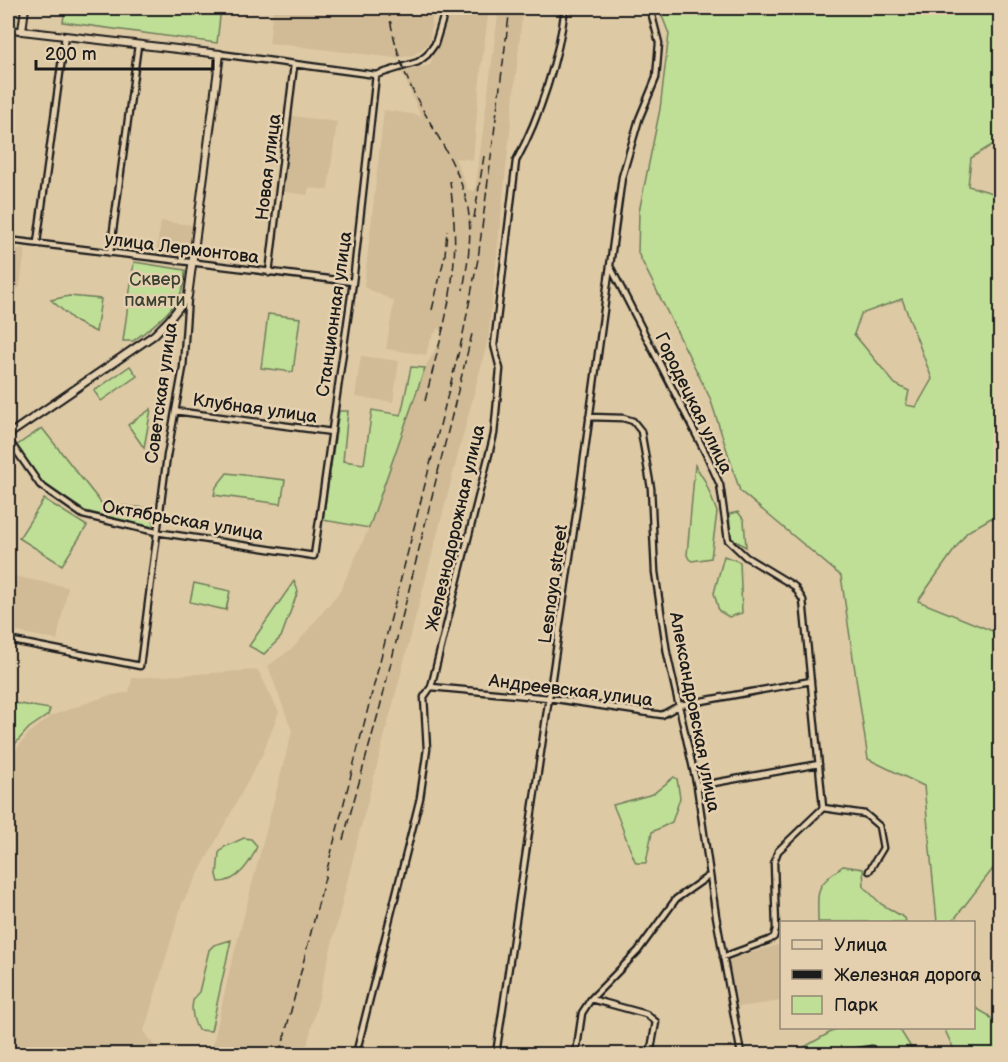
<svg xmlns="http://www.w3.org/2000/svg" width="1008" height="1062" viewBox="0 0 1008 1062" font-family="'Balsamiq Sans',sans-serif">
	<rect width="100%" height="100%" fill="#dec9a5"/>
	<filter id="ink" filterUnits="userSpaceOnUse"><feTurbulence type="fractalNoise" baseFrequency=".0167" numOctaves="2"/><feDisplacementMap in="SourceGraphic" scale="12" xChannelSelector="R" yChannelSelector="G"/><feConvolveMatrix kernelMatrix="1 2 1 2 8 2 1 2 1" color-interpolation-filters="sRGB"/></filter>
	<g filter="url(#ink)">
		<!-- built -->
		<path fill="#d0bb96" d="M 273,8 L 433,8 L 430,40 L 427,45 L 414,55 L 396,58 L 269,43 Z
			M 450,8 L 489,9 L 481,68 L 473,160 L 455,158 L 468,190 L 475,191 L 499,8 L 523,8 L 488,340 L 359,834 L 305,1054 L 211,1054 L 229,973 L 292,731 L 268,666 L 294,647 L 340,591 L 369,528 L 425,368 L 445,331 L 438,328 L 434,334 L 429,343 L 426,355 L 386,349 L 394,301 L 364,287 L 384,110 L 418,115 L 422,119 L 402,72 L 430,65 Z
			M 292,116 L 337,122 L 328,190 L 309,188 L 307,195 L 284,192 Z
			M 161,221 L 192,225 L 188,259 L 156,254 Z
			M 8,248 L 25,250 L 20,287 L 8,296 Z
			M 361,356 L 399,361 L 393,402 L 355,397 Z
			M 8,575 L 68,587 L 57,640 L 8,630 Z
			M 258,670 L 279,712 L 263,753 L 182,904 L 144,1031 L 160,1054 L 8,1054 L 8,750 L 14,752 L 30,732 L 53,715 L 104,697 L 129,692 L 132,678 Z
			M 781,944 L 781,1001 L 738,1007 L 727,960 Z"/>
		<!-- green -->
		<path fill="#bfde96" stroke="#6e7d59" stroke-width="1.5" fill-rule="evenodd" d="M 65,8 L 221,8 L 217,43 L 63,22 Z
			M 659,8 L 1000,8 L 1000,140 L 971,158 L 968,186 L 1000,195 L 1000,524 L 991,518 L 967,532 L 918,601 L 1000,634 L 1000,870 L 995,866 L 952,922 L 937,922 L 924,786 L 868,759 L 841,576 L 740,491 L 710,398 L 638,253 L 639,212 L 660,109 L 669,34 ZM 902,299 L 932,379 L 916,407 L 906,405 L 909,391 L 895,384 L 854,334 L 861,314 Z
			M 134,262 L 185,270 C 187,303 157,323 133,341 L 123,341 Z
			M 69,296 L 101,299 L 96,332 L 76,322 L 51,300 Z
			M 268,314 L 300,318 L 293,372 L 261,368 Z
			M 130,366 L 137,376 L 101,401 L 94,391 Z
			M 411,367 L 425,368 L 369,528 L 323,520 L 339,411 L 348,411 L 343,461 L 364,464 L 372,410 L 401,415 Z
			M 151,409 L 144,448 L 128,425 Z
			M 42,428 L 102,504 L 146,508 L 154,517 L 153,527 L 85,511 L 42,483 L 16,446 Z
			M 695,465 L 705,481 L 717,512 L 711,558 L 692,561 L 689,559 L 687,555 Z
			M 227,473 L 285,480 L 281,504 L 214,495 L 216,487 Z
			M 44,499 L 87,526 L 62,565 L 19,538 Z
			M 738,512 L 744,520 L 746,547 L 731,538 L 729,514 Z
			M 724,556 L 740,562 L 742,613 L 729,617 L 719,611 L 714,593 Z
			M 294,581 L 298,591 L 281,637 L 264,654 L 249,646 Z
			M 194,583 L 230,591 L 226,610 L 190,602 Z
			M 8,702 L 50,709 L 48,715 L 29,728 L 14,745 L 8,743 Z
			M 674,777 L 677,779 L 680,798 L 672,822 L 652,832 L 646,863 L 636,863 C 627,844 622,824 613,805 L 653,794 Z
			M 244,838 L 251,839 L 257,846 C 251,862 238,882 219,882 L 217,875 L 219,853 L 224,847 Z
			M 843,866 L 863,869 L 864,887 L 881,904 L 905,918 L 906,922 L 818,922 C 818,888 814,887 843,866 Z
			M 231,940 L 211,1031 L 198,1030 C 192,1019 188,1001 199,992 L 209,950 L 214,945 Z
			M 974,1007 L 988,1015 L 1000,1028 L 1000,1054 L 956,1054 L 944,1028 L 974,1028 Z
			M 838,1028 L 899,1028 L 915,1054 L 792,1054 Z"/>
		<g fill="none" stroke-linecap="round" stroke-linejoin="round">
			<defs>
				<path id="minor" d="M 8,29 L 22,31
					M 220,54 L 376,75 L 418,62 L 427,55 L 435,44 L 446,8
					M 8,240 L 353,282
					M 37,243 L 65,36
					M 110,253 L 138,45
					M 611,268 L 708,458 L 720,485 L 728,540 L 746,557 L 794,586 L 803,600 L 823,808
					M 269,273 L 294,65
					M 175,411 L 332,432
					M 589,417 L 623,418 L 633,421 L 641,431 L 651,488 L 655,572 L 667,653 L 697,786 L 716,916 L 741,1054
					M 8,439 L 40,485 L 83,515 L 156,532 L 314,556 L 353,282 L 376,75
					M 8,640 L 140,666 L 167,456 L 183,368 L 188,297
					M 431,687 L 549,698 L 662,715 L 680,705 L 811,681
					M 697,786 L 819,764
					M 823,808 L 865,814 L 879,826 L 883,848 L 869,871
					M 723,957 L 769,940 L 774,937 L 776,929 L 774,862 L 778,851 L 823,808
					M 591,999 L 646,1014 L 656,1022 L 650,1054
					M 356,1054 L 420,798 L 427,749 L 424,697 L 431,687 L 494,434 L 500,369 L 494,345 L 516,161 C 540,117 559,57 565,8
					M 496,1054 L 577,509 L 622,177 L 639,119 L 656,78 L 659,43 L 650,8
					M 576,1054 L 582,1013 L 591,999 L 638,951 L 676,899 L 710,875
					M 837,1054 L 872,1049"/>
				<path id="tertiary" d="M 8,435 L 154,335 L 169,320 L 188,296 L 220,54 L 22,31 L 25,8"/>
			</defs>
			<!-- minor casing -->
			<use href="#minor" stroke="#1c1c1c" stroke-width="9"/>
			<!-- tertiary casing -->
			<use href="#tertiary" stroke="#1c1c1c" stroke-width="10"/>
			<!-- minor -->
			<use href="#minor" stroke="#e4d0ae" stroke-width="4.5"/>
			<!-- tertiary -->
			<use href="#tertiary" stroke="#e4d0ae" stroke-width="6"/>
			<!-- rail -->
			<path stroke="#1c1c1c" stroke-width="1.5" stroke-dasharray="9 4.5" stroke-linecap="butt" d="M 388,8 C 393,39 402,71 417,99 C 435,133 458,165 467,203 C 473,232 468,261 463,290
				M 474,218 L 484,156
				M 432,310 L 445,255 L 447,230
				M 425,401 C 436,355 451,308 454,260 C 456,234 453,208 450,181
				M 343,840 L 380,707 L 472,334
				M 280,1054 L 462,339 L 478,259 L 510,8"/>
		</g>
	</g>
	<g text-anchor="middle" stroke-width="5" stroke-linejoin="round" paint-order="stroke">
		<!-- street labels -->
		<g font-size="18" fill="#1c1c1c" stroke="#e4d0ae">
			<text transform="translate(268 167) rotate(-83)" y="6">Новая улица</text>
			<text transform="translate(182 248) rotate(7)" y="6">улица Лермонтова</text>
			<text transform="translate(334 314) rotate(-82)" y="6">Станционная улица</text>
			<text transform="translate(161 393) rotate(-82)" y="6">Советская улица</text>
			<text transform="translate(694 403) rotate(64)" y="6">Городецкая улица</text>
			<text transform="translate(255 408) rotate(8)" y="6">Клубная улица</text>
			<text transform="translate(183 520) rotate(10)" y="6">Октябрьская улица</text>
			<text transform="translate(455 528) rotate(-77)" y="6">Железнодорожная улица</text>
			<text transform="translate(553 584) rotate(-82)" y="6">Lesnaya street</text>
			<text transform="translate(571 690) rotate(7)" y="6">Андреевская улица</text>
			<text transform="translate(695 712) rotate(79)" y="6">Александровская улица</text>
		</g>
		<!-- park labels -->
		<g font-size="18" fill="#3d4334" stroke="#e4d0ae">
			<text x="155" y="285">Сквер<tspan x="155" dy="21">памяти</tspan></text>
		</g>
	</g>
	<!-- margin -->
	<rect width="1008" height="1062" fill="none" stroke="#e4d0ae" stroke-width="30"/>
	<rect x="15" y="15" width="978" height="1032" fill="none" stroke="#1c1c1c" stroke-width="2" filter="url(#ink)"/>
	<!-- legend -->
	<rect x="780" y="921" width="195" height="108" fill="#e4d0ae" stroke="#948874" stroke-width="1.5"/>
	<rect x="792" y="940" width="30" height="9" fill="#e4d0ae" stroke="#948874" stroke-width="1.5"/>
	<text x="834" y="951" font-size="18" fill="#1c1c1c">Улица</text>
	<rect x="792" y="970" width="30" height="9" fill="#1c1c1c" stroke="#948874" stroke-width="1.5"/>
	<text x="834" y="981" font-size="18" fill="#1c1c1c">Железная дорога</text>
	<rect x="792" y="996" width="30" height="18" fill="#bfde96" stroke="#948874" stroke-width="1.5"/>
	<text x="834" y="1011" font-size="18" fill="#1c1c1c">Парк</text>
	<!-- scale -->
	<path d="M36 60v9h177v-9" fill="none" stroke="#1c1c1c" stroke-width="3"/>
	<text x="45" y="60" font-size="18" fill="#1c1c1c" stroke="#e4d0ae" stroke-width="4.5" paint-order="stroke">200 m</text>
</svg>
